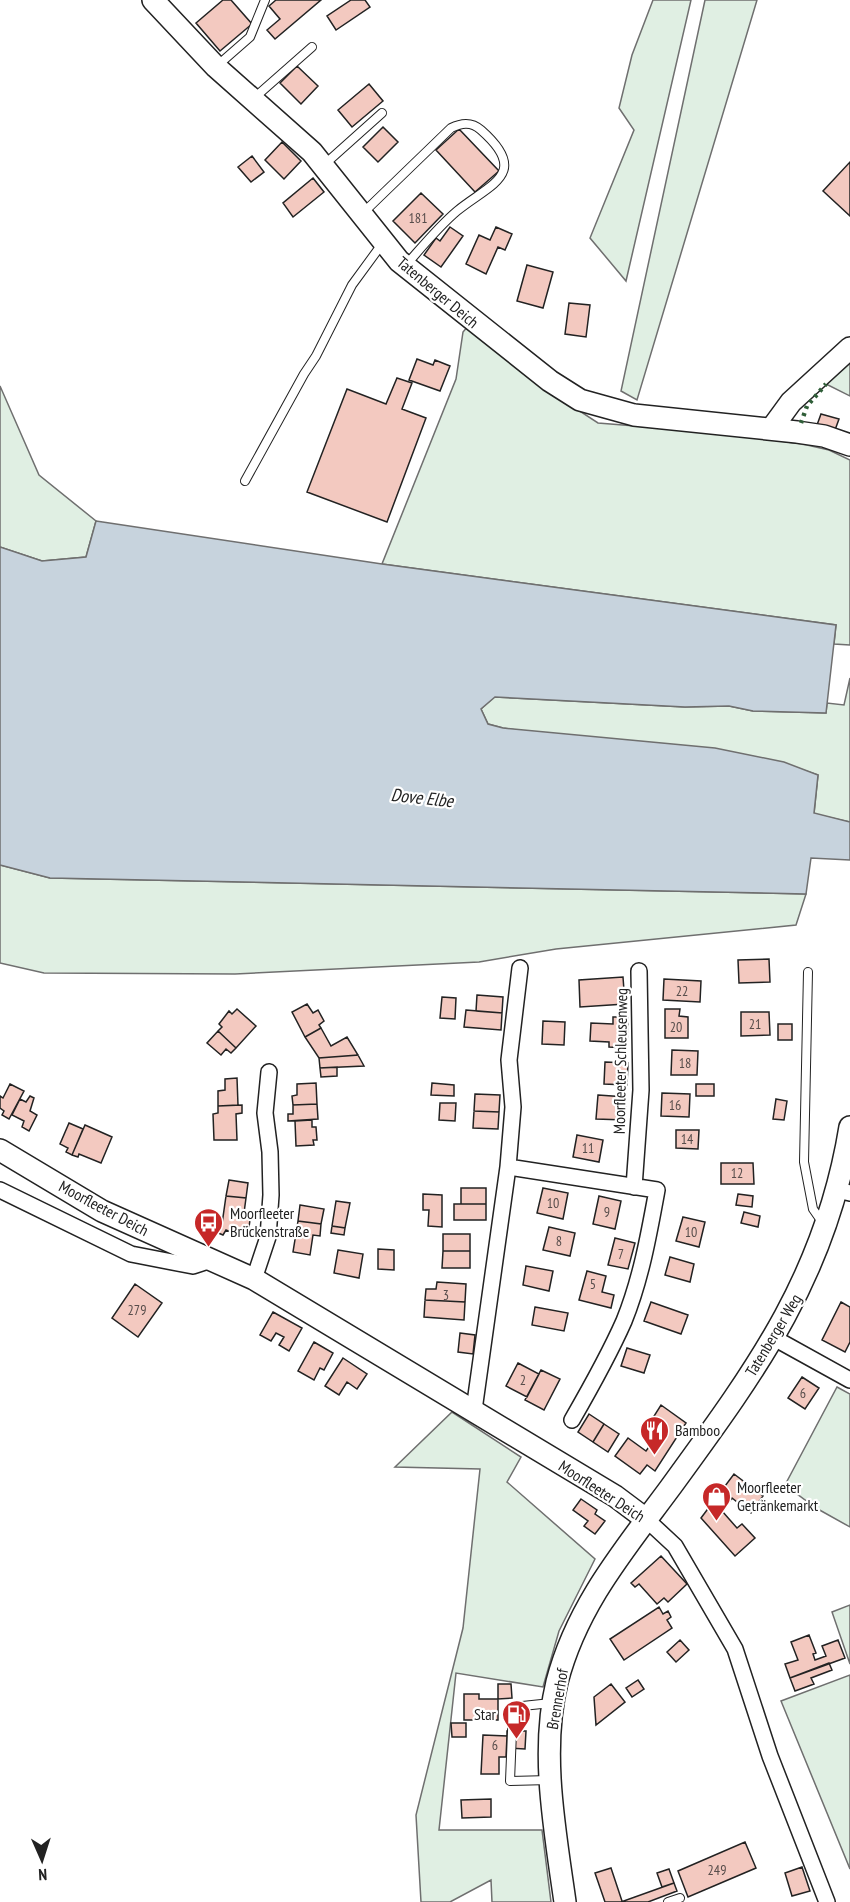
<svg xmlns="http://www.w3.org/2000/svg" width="850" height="1902" viewBox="0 0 850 1902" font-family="'PT Sans Narrow',sans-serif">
	<rect width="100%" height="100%" fill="#fff"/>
	<!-- green -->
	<path fill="#e0efe3" stroke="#6f6f6f" stroke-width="1.5" d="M 653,0 L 691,0 L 626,281 L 590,238 L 634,130 L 619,108 L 632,55 Z
		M 705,0 L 757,0 L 637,400 L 621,391 Z
		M 468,326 L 561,399 L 598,423 L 735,434 L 807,445 L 829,450 L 850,460 L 850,645 L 834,644 L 836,625 L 382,564 L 456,379 L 463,332 Z
		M 850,361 L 850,396 L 826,384 Z
		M 0,386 L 39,475 L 96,521 L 86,557 L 42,561 L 0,547 Z
		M 850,678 L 850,822 L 814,814 L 818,775 C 711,736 612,746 503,728 L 488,724 L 481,709 L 494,697 L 685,707 L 729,706 L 753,711 L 826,713 L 827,703 L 844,705 Z
		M 0,865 L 50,878 L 806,894 L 796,925 L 556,949 L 479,962 L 235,974 L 44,973 L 0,963 Z
		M 837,1387 L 850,1394 L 850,1527 L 816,1508 L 785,1485 Z
		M 452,1412 L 521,1457 L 507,1482 L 595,1559 L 559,1631 L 543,1687 L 456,1673 L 439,1830 L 542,1830 L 551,1902 L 492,1902 L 491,1880 L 450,1902 L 421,1902 L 416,1815 L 463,1628 L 480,1469 L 395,1467 Z
		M 850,1605 L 850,1664 L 832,1612 Z
		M 850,1675 L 850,1869 L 781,1701 Z"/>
	<!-- water -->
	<path fill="#c7d3dd" stroke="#6f6f6f" stroke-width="1.5" d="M 96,521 L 382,564 L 836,625 L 826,713 L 753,711 L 729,706 L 685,707 L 495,697 L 481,709 L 488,724 L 503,728 L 715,748 L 784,762 L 818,775 L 814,813 L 850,822 L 850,860 L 811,858 L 806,894 L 50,878 L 0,865 L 0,547 L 42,561 L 86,557 Z"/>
	<!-- building -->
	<path fill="#f3c9c0" stroke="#222" stroke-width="1.5" d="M 223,0 L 231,0 L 252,24 L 220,51 L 196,23 Z
		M 276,0 L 321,0 L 275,39 L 267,30 L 280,19 L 269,6 Z
		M 351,0 L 365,0 L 370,7 L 336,30 L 327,16 Z
		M 297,66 L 318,86 L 301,104 L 280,83 Z
		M 369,84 L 383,101 L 352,127 L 338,110 Z
		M 383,127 L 398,142 L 378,162 L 363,147 Z
		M 459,129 L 499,171 L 475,192 L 436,150 Z
		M 282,142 L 301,161 L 284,179 L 265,160 Z
		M 252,156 L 264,172 L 251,182 L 238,167 Z
		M 850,162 L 850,216 L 823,191 Z
		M 313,178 L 324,192 L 293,217 L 283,203 Z
		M 421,193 L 443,214 L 415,243 L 393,221 Z
		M 450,227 L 463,236 L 441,267 L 424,255 L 436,238 L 440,241 Z
		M 496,227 L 512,234 L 505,250 L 498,247 L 486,274 L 466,264 L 479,235 L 490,240 Z
		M 527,265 L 553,272 L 543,308 L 517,301 Z
		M 569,303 L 590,305 L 586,337 L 565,334 Z
		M 417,359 L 433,365 L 435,360 L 450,366 L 440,391 L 409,380 Z
		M 397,378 L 412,383 L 402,409 L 426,418 L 387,522 L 307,492 L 347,389 L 386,404 Z
		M 821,414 L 839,419 L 835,430 L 817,425 Z
		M 769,959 L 770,982 L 739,983 L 738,960 Z
		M 623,977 L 625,1004 L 580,1007 L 579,980 Z
		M 664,979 L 701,981 L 700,1002 L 663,1000 Z
		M 477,995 L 503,997 L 502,1013 L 476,1011 Z
		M 442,997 L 456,998 L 455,1019 L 440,1018 Z
		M 307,1004 L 313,1013 L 318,1010 L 324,1021 L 319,1025 L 321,1028 L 305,1037 L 292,1012 Z
		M 237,1009 L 256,1026 L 236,1048 L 218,1031 L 222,1027 L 219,1024 L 229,1011 L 232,1014 Z
		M 665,1009 L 680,1009 L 679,1016 L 688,1017 L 688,1038 L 665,1038 Z
		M 466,1010 L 502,1013 L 501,1030 L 464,1027 Z
		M 741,1012 L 769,1012 L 770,1035 L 741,1036 Z
		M 613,1017 L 628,1017 L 627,1048 L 609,1047 L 609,1042 L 590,1041 L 591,1023 L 613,1024 Z
		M 543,1021 L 565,1022 L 564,1045 L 542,1044 Z
		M 778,1024 L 792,1024 L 792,1040 L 778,1040 Z
		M 321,1028 L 331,1046 L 347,1037 L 358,1055 L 319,1058 L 305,1037 Z
		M 218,1031 L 236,1048 L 231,1053 L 226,1049 L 221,1055 L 207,1043 Z
		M 672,1050 L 698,1051 L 697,1075 L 671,1075 Z
		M 358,1055 L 364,1066 L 320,1068 L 319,1058 Z
		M 605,1062 L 628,1063 L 627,1085 L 604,1084 Z
		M 337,1067 L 337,1076 L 321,1077 L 320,1068 Z
		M 237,1078 L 238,1105 L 218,1106 L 218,1091 L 225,1090 L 225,1079 Z
		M 316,1083 L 317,1104 L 293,1105 L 292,1096 L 297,1095 L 297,1084 Z
		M 432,1083 L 454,1085 L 454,1096 L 431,1095 Z
		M 10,1084 L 24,1091 L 9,1119 L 2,1115 L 4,1111 L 0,1108 L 0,1096 L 3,1098 Z
		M 696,1084 L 714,1084 L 714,1096 L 696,1096 Z
		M 662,1093 L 690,1094 L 689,1117 L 661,1116 Z
		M 475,1094 L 500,1095 L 499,1112 L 474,1111 Z
		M 598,1095 L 626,1097 L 625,1120 L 596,1119 Z
		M 30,1096 L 34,1098 L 30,1111 L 37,1115 L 29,1131 L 22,1127 L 24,1121 L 12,1115 L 20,1099 L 26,1102 Z
		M 776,1099 L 787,1101 L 784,1120 L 773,1119 Z
		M 440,1103 L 456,1103 L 455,1121 L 439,1120 Z
		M 317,1104 L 318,1119 L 288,1121 L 288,1114 L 293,1114 L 293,1105 Z
		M 242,1105 L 242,1113 L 236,1114 L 237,1140 L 214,1140 L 213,1114 L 218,1113 L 218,1106 Z
		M 474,1111 L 499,1112 L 498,1129 L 473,1128 Z
		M 312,1120 L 312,1127 L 316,1127 L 317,1140 L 313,1140 L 314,1145 L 296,1146 L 295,1121 Z
		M 69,1123 L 83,1129 L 72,1155 L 66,1152 L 68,1148 L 60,1144 Z
		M 85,1125 L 112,1137 L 101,1163 L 79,1154 L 78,1157 L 72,1155 Z
		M 676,1130 L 699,1130 L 698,1149 L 676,1148 Z
		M 577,1135 L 603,1140 L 599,1162 L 573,1157 Z
		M 721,1163 L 753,1163 L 754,1184 L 721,1184 Z
		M 229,1180 L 248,1183 L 246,1198 L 226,1196 Z
		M 461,1188 L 486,1188 L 486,1204 L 461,1204 Z
		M 543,1188 L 568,1193 L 563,1219 L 537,1213 Z
		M 423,1194 L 442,1195 L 442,1227 L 428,1226 L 429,1210 L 423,1210 Z
		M 738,1194 L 753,1196 L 752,1207 L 736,1205 Z
		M 226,1196 L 246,1198 L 244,1213 L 251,1213 L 249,1227 L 244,1227 L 240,1236 L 226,1230 L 223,1235 L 209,1229 L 213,1219 L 222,1224 Z
		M 599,1196 L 621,1201 L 615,1229 L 593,1224 Z
		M 336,1201 L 350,1203 L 345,1228 L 332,1226 Z
		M 454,1204 L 486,1204 L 486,1220 L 454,1220 Z
		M 300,1205 L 324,1209 L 321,1224 L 298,1221 Z
		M 744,1212 L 760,1216 L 758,1227 L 741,1223 Z
		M 683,1217 L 705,1222 L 699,1247 L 676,1241 Z
		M 298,1221 L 321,1224 L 320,1236 L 313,1235 L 310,1255 L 293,1252 Z
		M 332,1226 L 345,1228 L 344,1235 L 331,1233 Z
		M 549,1227 L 575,1233 L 570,1256 L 543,1250 Z
		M 443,1234 L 470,1234 L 470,1251 L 443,1251 Z
		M 615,1238 L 635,1243 L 628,1269 L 608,1265 Z
		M 378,1249 L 394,1250 L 394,1270 L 378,1269 Z
		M 338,1250 L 363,1254 L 359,1278 L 334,1273 Z
		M 443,1251 L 470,1251 L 470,1268 L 442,1268 Z
		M 670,1257 L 694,1264 L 690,1282 L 665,1275 Z
		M 526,1266 L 553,1271 L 549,1291 L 523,1285 Z
		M 587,1271 L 606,1276 L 602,1292 L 614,1295 L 611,1308 L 579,1300 Z
		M 437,1282 L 466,1284 L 465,1302 L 425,1300 L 426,1289 L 436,1289 Z
		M 135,1284 L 162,1303 L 138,1337 L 112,1318 Z
		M 425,1300 L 465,1302 L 464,1320 L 424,1317 Z
		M 651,1302 L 688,1315 L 681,1334 L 644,1321 Z
		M 841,1302 L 850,1307 L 850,1342 L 845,1352 L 822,1340 Z
		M 535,1307 L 568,1313 L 564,1331 L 532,1325 Z
		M 273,1312 L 302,1328 L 289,1351 L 279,1345 L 284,1337 L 276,1333 L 271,1341 L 260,1335 Z
		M 460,1333 L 475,1335 L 473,1354 L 458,1352 Z
		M 314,1342 L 333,1353 L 324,1370 L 320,1368 L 314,1380 L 298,1371 Z
		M 627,1348 L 650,1355 L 644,1373 L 621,1366 Z
		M 343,1358 L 367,1374 L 357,1389 L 347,1382 L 339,1395 L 325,1386 Z
		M 518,1363 L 539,1374 L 527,1397 L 506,1386 Z
		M 541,1370 L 560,1379 L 544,1410 L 525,1400 Z
		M 802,1377 L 819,1388 L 805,1409 L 788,1398 Z
		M 661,1405 L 686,1423 L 655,1471 L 647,1465 L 640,1474 L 615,1456 L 628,1438 L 646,1451 L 660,1432 L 649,1424 Z
		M 589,1414 L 604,1424 L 593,1442 L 578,1432 Z
		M 604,1424 L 619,1434 L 608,1452 L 593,1442 Z
		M 734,1474 L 763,1496 L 751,1513 L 732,1498 L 722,1511 L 737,1528 L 742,1524 L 755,1538 L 735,1556 L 701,1518 Z
		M 581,1499 L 597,1510 L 595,1514 L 605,1521 L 595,1534 L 584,1526 L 588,1521 L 573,1510 Z
		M 661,1556 L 687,1584 L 668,1602 L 664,1598 L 657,1604 L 639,1584 L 635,1587 L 631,1583 Z
		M 659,1607 L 663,1614 L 668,1611 L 671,1617 L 667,1620 L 672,1628 L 624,1660 L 610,1639 Z
		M 809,1635 L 816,1653 L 813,1654 L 815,1660 L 826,1656 L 822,1646 L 838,1640 L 845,1658 L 790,1678 L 785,1664 L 798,1660 L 791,1642 Z
		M 680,1640 L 689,1650 L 676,1662 L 667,1652 Z
		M 829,1663 L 832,1670 L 811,1678 L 814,1684 L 795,1691 L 790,1678 Z
		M 638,1680 L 644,1689 L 632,1697 L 626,1688 Z
		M 498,1684 L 511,1684 L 512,1698 L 498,1699 Z
		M 611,1684 L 625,1702 L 596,1725 L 594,1697 Z
		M 464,1694 L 479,1694 L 479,1699 L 498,1699 L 498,1720 L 464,1720 Z
		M 451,1723 L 466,1723 L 466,1737 L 452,1737 Z
		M 507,1731 L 526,1731 L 525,1749 L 507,1748 Z
		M 483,1735 L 507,1736 L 506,1757 L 499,1757 L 499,1774 L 481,1774 Z
		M 491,1799 L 491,1817 L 462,1818 L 461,1800 Z
		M 745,1842 L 756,1868 L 688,1897 L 678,1871 Z
		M 802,1867 L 810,1891 L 792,1896 L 785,1873 Z
		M 611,1868 L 622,1901 L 621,1902 L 605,1902 L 595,1873 Z
		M 669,1869 L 674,1883 L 662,1887 L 657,1873 Z
		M 674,1883 L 677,1891 L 648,1902 L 621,1902 Z"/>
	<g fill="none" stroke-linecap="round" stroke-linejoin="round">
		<defs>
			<path id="lane" d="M 218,65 L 250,37 L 265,0
				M 253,99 L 312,47
				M 325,164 L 382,113
				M 363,213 L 451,128 C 461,123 471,121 481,130 C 531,174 490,184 457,211 C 438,227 422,247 406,265
				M 245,481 L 304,374 L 316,356 L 352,285 L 382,244
				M 808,972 L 804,1162 L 813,1209 L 822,1222
				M 550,1780 L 510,1781 L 513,1707 L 551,1703
				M 668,1902 L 680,1898"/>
			<path id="street" d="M 508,1167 L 657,1190 C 649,1234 641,1279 624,1321 C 609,1355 591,1387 572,1420
				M 634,1187 L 641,1090 L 639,971
				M 0,1190 L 131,1254 L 193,1266 L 211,1260
				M 837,1190 L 850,1193
				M 254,1279 L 268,1237 L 271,1195 L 270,1152 L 265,1113 L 269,1072
				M 774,1338 L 850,1380
				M 474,1410 L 508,1167 L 513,1107 L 509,1060 L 520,968
				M 647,1520 L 675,1546 L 735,1649 L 770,1756 L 827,1902"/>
			<path id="secondary" d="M 153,0 L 216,67 L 312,152 L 399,261 L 550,381 L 580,400 L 634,415 L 797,432 L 824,436 L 850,445
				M 772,428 L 791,402 L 850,348
				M 0,1150 L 102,1211 L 254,1279 L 615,1496 L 647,1520
				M 565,1902 C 555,1831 540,1752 557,1682 C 577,1605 625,1549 670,1488 C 756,1370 826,1276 850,1127"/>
		</defs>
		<!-- lane casing -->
		<use href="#lane" stroke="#222" stroke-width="10"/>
		<!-- street casing -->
		<use href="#street" stroke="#222" stroke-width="18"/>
		<!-- secondary casing -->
		<use href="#secondary" stroke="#222" stroke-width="24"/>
		<!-- lane -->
		<use href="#lane" stroke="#fff" stroke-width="8"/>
		<!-- street -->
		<use href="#street" stroke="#fff" stroke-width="15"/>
		<!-- secondary -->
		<use href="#secondary" stroke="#fff" stroke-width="21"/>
		<!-- hedge -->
		<path stroke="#2f5e38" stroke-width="4.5" stroke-dasharray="3 4.5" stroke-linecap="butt" d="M 801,423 L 807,406 L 826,384"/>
	</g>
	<!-- icons -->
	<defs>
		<symbol id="bus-pin" viewBox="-11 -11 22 30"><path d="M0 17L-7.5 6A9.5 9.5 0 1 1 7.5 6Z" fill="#c62828" stroke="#fff"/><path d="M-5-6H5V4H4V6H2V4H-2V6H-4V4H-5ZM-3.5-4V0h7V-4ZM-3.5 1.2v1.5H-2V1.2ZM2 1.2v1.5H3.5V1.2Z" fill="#fff"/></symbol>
		<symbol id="restaurant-pin" viewBox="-11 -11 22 30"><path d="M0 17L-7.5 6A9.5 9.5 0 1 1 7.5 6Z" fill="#c62828" stroke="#fff"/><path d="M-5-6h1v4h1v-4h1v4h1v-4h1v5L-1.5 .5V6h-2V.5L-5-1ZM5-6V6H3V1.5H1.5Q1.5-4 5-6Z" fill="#fff"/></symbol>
		<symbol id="shop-pin" viewBox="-11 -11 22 30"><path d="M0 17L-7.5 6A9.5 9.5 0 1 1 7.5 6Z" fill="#c62828" stroke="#fff"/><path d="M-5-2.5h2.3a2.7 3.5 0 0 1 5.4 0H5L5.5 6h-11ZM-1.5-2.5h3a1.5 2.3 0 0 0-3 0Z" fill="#fff"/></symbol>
		<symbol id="fuel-pin" viewBox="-11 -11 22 30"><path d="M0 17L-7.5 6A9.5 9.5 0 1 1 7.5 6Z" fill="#c62828" stroke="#fff"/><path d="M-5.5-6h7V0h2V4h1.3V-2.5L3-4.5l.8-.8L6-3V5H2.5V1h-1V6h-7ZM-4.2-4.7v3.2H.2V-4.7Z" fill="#fff"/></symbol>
	</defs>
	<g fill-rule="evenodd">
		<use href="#bus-pin" x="192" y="1206" width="33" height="45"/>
		<use href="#restaurant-pin" x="638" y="1414" width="33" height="45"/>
		<use href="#shop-pin" x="700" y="1480" width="33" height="45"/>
		<use href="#fuel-pin" x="500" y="1698" width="33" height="45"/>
	</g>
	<g text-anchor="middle" stroke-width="4.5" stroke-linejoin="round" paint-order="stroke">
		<!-- number labels -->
		<g font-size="14" fill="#564c4a">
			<text x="418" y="223">181</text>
			<text x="682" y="996">22</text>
			<text x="755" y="1029">21</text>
			<text x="676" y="1032">20</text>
			<text x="685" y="1068">18</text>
			<text x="675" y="1110">16</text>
			<text x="687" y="1144">14</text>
			<text x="588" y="1153">11</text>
			<text x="737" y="1178">12</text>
			<text x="553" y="1208">10</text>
			<text x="607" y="1217">9</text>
			<text x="691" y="1237">10</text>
			<text x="559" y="1246">8</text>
			<text x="621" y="1259">7</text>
			<text x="593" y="1289">5</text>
			<text x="446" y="1300">3</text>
			<text x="137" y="1315">279</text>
			<text x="523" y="1385">2</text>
			<text x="803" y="1398">6</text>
			<text x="495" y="1750">6</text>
			<text x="717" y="1875">249</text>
		</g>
		<!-- street labels -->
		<g font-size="16" fill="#222" stroke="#fff">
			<text transform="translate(438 292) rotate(40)" y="6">Tatenberger Deich</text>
			<text transform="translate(620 1061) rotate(-89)" y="6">Moorfleeter Schleusenweg</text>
			<text transform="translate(104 1208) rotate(28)" y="6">Moorfleeter Deich</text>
			<text transform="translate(773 1335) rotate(-59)" y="6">Tatenberger Weg</text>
			<text transform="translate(602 1491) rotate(33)" y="6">Moorfleeter Deich</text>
			<text transform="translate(557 1699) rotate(-80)" y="6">Brennerhof</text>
		</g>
		<!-- poi labels -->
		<g font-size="16" fill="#222" stroke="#fff" text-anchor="start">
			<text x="230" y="1219">Moorfleeter<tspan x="230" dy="18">Brückenstraße</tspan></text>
			<text x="675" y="1436">Bamboo</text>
			<text x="737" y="1493">Moorfleeter<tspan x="737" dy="18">Getränkemarkt</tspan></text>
			<text x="496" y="1720" text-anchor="end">Star</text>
		</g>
		<!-- water labels -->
		<g font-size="18" font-style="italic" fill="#222" stroke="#fff">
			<text transform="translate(422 798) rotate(6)" y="6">Dove Elbe</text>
		</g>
	</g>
	<!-- north arrow -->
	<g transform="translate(42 1860) rotate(177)" stroke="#ffffff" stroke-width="4.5" paint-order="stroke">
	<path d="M0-4.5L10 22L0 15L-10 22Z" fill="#222222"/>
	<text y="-9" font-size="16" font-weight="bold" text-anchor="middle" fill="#222222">N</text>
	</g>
</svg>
